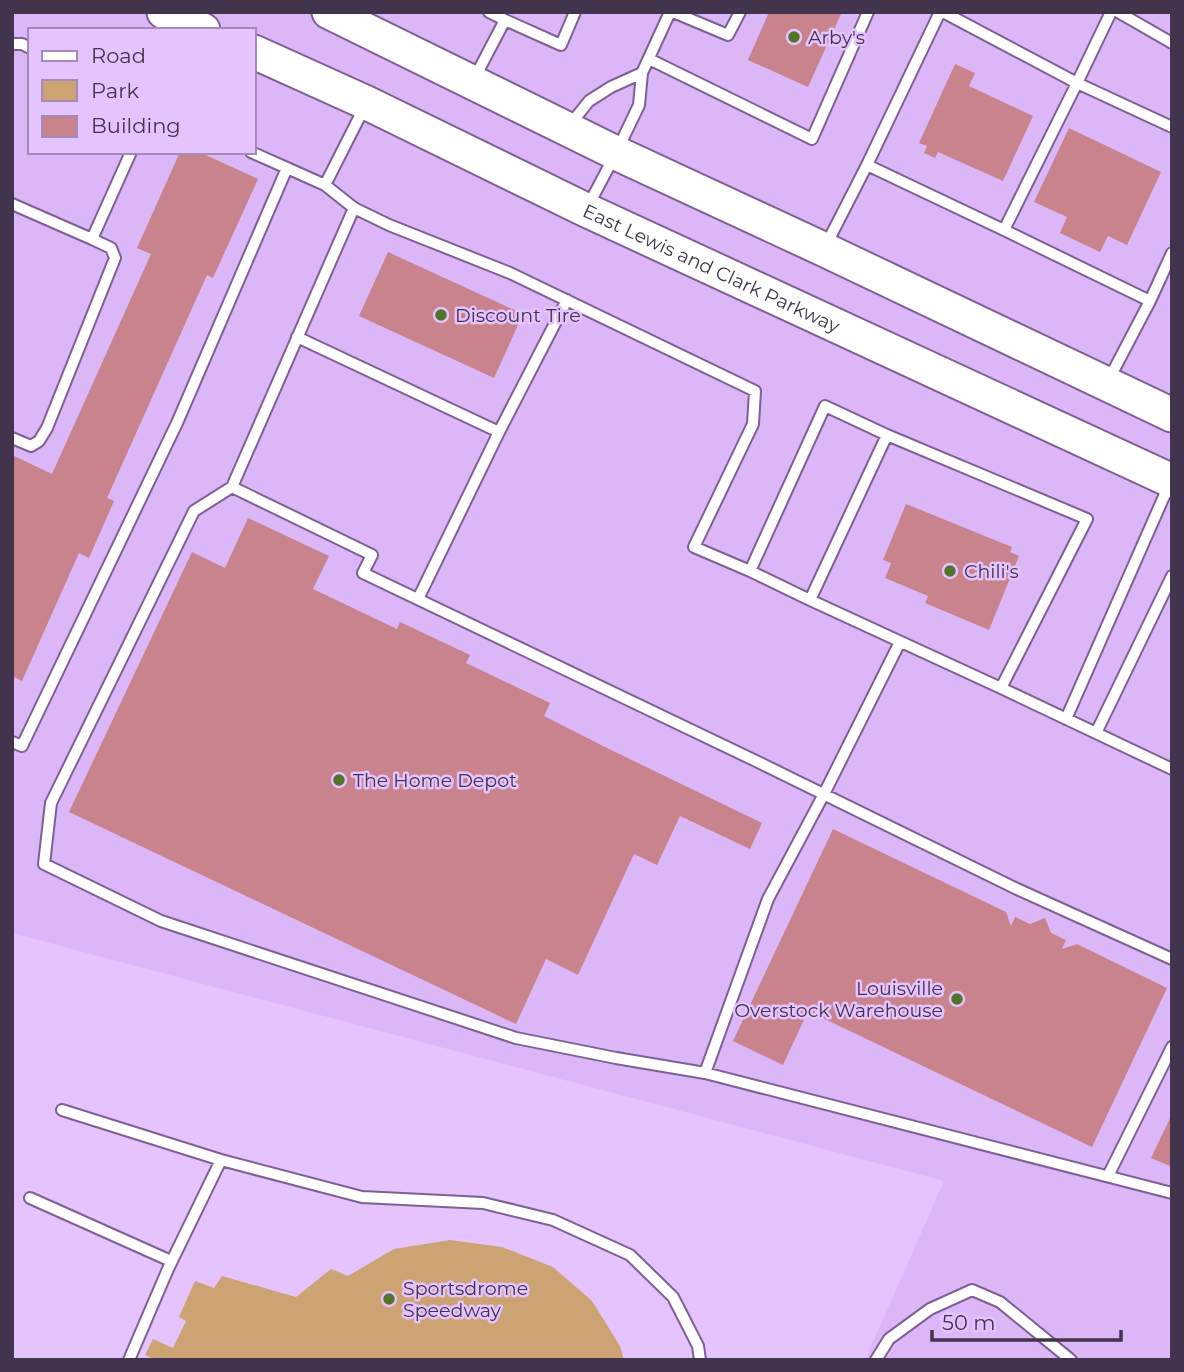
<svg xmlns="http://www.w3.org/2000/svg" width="1184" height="1372" viewBox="0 0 1184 1372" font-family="Montserrat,sans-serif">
	<rect width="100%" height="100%" fill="#e4c3fe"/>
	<!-- built -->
	<path fill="#dbb7f8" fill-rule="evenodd" d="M 12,12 L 1172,12 L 1172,1360 L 865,1360 L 944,1181 L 12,933 ZM 30,30 L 254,30 L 254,152 L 30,152 Z"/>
	<!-- green -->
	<path fill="#cda374" d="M 450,1240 L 502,1247 L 553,1267 L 592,1301 L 620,1346 L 624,1360 L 155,1360 L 145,1355 L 153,1339 L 173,1348 L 186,1321 L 179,1317 L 195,1281 L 214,1288 L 222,1276 L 296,1297 L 331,1269 L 348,1276 L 394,1249 Z"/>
	<!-- building -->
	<path fill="#c9838d" d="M 769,12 L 838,12 L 841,14 L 808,87 L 748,60 Z
		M 955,64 L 975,73 L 969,86 L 1033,116 L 1003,181 L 938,152 L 935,158 L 924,153 L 927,146 L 919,143 Z
		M 1069,128 L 1161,172 L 1127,245 L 1108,236 L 1100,252 L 1060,233 L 1067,217 L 1034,202 Z
		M 180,152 L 199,152 L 258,179 L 213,278 L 207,275 L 107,498 L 114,501 L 89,558 L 79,553 L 22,681 L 12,676 L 12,455 L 52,474 L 151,254 L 137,248 Z
		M 388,252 L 523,314 L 494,378 L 359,316 Z
		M 906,504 L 1012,547 L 1010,552 L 1019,556 L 989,630 L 925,603 L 928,596 L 885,578 L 891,563 L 883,560 Z
		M 248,518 L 329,556 L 313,589 L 397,629 L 400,622 L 470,655 L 466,663 L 550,703 L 544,716 L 609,749 L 762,823 L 750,849 L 680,816 L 657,865 L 634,854 L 578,975 L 546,959 L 516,1024 L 69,812 L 192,552 L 225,568 Z
		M 833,829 L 1006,912 L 1011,926 L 1015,917 L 1030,924 L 1045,918 L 1051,933 L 1066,940 L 1062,949 L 1077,944 L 1167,988 L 1092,1147 L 808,1011 L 783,1065 L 733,1041 Z
		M 1172,1114 L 1172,1163 L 1170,1166 L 1151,1158 Z"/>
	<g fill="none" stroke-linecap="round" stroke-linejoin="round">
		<defs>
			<path id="lane" d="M 673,12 L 728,35 L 740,12
				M 1111,12 L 1077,83 L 1172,127
				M 1118,12 L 1172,43
				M 505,20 L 561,45 L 575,12
				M 12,44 L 22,44 L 30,48
				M 649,59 L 812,139 L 868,12
				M 474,79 L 505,20 L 489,12
				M 365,106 L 325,185 L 354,208 L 389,225 L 510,273 L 755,391 L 753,424 L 694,547 L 750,571
				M 569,126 L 589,101 L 611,87 L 642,73
				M 251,152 L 287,168
				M 867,165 L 1004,230 L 1077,83 L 943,12
				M 12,204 L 92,239 L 131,152
				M 354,208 L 232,487 L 372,555 L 363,573 L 756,761 L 1017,889 L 1172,959
				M 587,208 L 616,153 L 639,105 L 642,73 L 670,12
				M 1004,230 L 1150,301 L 1108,381
				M 825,247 L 867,165 L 940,12
				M 1150,301 L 1172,253
				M 297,337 L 499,432
				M 12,438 L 31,446 L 39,441 L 47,428 L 115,258 L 111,248 L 92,239
				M 232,487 L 194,511 L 51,803 L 44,864 L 161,921 L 516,1038 L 616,1058 L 705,1073
				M 418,599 L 499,432 L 567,300
				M 810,600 L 750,571 L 825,406 L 887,435
				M 900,642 L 824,794 L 768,899 L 705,1073 L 1172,1193
				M 1001,688 L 810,600 L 887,435 L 1087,519 L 1001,688 L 1172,769
				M 1066,719 L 1169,485
				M 1096,733 L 1172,576
				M 12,742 L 22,746 L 177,423 L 287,168 L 325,185
				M 62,1110 L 221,1160
				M 1108,1176 L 1172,1047
				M 30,1198 L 171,1261
				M 129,1360 L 168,1269 L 221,1160 L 362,1197 L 483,1203 L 553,1220 L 630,1255 L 673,1297 L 698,1346 L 700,1360
				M 876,1360 L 889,1339 L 930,1309 L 972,1290 L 1000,1302 L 1071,1360"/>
			<g id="primary">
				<path d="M 164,12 L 203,30"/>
				<path d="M 329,12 L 616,153 L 823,249 L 1172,415"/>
				<path id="s1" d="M 254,52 L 367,103 L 586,210 L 1172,481"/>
			</g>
		</defs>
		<!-- lane casing -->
		<use href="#lane" stroke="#7e6095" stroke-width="14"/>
		<!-- primary casing -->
		<use href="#primary" stroke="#7e6095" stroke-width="37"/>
		<!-- lane -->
		<use href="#lane" stroke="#fff" stroke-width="10"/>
		<!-- primary -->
		<use href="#primary" stroke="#fff" stroke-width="33"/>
	</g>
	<!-- markers -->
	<g fill="#52732a" stroke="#e4c3fe" stroke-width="2.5">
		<circle cx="794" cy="37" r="7"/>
		<circle cx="441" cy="315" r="7"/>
		<circle cx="950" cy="571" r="7"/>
		<circle cx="339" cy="780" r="7"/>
		<circle cx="957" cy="999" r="7"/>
		<circle cx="389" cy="1299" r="7"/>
	</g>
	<g text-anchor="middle" stroke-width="5" stroke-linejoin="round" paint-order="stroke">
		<!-- poi labels -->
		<g font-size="19" fill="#41344c" stroke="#e4c3fe" text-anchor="start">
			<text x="808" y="44">Arby's</text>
			<text x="455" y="322">Discount Tire</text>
			<text x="964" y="578">Chili's</text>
			<text x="353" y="787">The Home Depot</text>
			<text x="943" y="995" text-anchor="end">Louisville<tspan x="943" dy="22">Overstock Warehouse</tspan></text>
			<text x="403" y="1295">Sportsdrome<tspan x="403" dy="22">Speedway</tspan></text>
		</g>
		<!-- street labels -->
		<g font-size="19" fill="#41344c" stroke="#e4c3fe">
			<text dy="7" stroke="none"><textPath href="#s1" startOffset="506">East Lewis and Clark Parkway</textPath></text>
		</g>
	</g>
	<!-- border -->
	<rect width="1184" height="1372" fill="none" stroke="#41344c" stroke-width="28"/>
	<!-- legend -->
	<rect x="28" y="28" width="228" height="126" fill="#e4c3fe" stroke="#a38ab7" stroke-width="2"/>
	<rect x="42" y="51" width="35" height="10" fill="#ffffff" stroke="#a38ab7" stroke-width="2"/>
	<text x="91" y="63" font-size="21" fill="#41344c">Road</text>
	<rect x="42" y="80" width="35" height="21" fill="#cda374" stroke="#a38ab7" stroke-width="2"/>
	<text x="91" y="98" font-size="21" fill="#41344c">Park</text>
	<rect x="42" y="116" width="35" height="21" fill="#c9838d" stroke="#a38ab7" stroke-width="2"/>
	<text x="91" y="133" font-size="21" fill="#41344c">Building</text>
	<!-- scale -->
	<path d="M932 1330v10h189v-10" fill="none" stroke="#41344c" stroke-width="3.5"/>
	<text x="942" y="1330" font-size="21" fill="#41344c" stroke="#e4c3fe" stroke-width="5" paint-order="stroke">50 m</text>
</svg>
